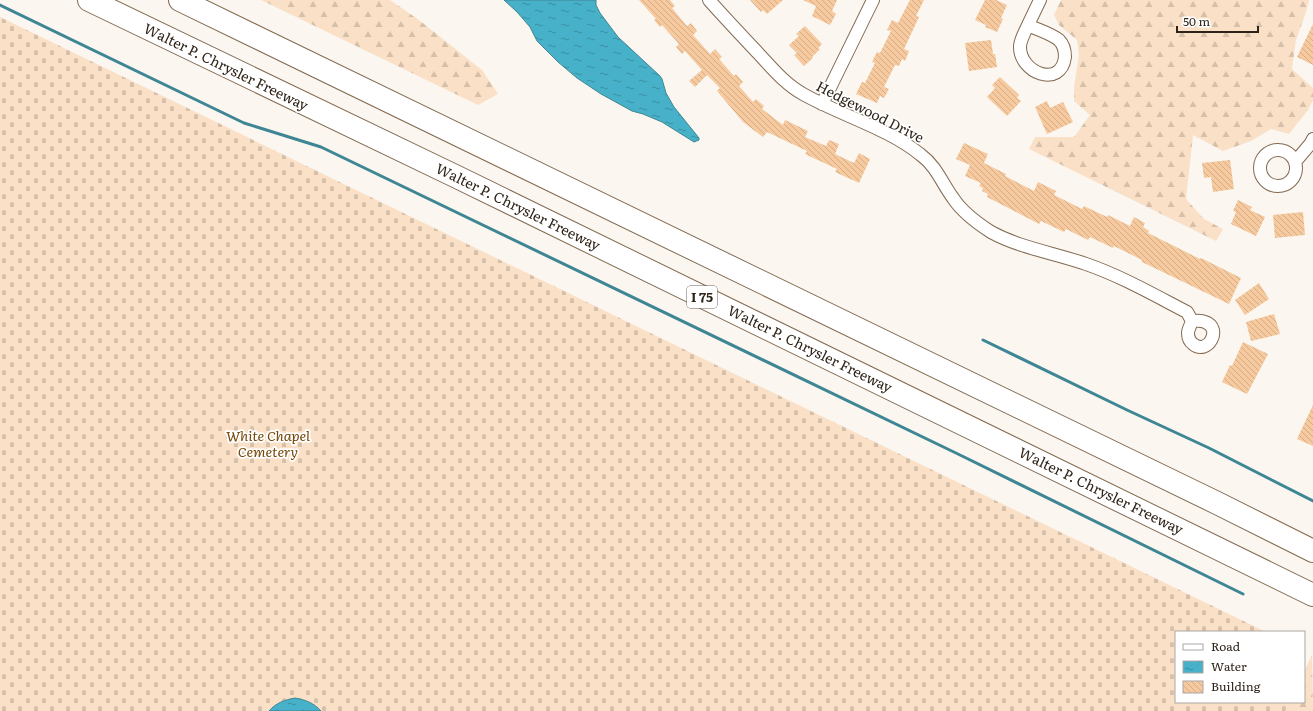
<svg xmlns="http://www.w3.org/2000/svg" width="1313" height="711" viewBox="0 0 1313 711" font-family="Literata,serif">
	<defs>
		<pattern id="forest-firs" width="22" height="20" patternUnits="userSpaceOnUse"><rect width="22" height="20" fill="#fae0c6"/><path d="M5 1l3.5 6h-7zM16 11l3.5 6h-7z" fill="#d7c0aa"/></pattern>
		<pattern id="cemetery-stones" width="16" height="16" patternUnits="userSpaceOnUse"><rect width="16" height="16" fill="#fae0c6"/><path d="M2 7V4a2 2 0 0 1 4 0v3zM10 15v-3a2 2 0 0 1 4 0v3z" fill="#d7c0aa"/></pattern>
		<pattern id="water-ripples" width="26" height="14" patternUnits="userSpaceOnUse"><rect width="26" height="14" fill="#46b1c8"/><path d="M2 4q2-2 4 0t4 0M15 11q2-2 4 0t4 0" fill="none" stroke="#3b90a2"/></pattern>
		<pattern id="building-back-hatch" width="6" height="6" patternUnits="userSpaceOnUse"><rect width="6" height="6" fill="#f6ca9e"/><path d="M-1 5l2 2M0 0l6 6M5-1l2 2" fill="none" stroke="#d3ad88"/></pattern>
	</defs>
	<rect width="100%" height="100%" fill="#fbf6f0"/>
	<!-- forest -->
	<path fill="url(#forest-firs)" d="M 261,0 L 390,0 L 419,20 L 482,70 L 498,94 L 478,105 Z
		M 1061,0 L 1309,0 L 1306,12 L 1296,40 L 1292,69 L 1313,88 L 1313,100 L 1308,110 L 1289,134 L 1271,129 L 1251,141 L 1223,151 L 1193,135 L 1186,199 L 1204,219 L 1223,229 L 1216,241 L 1029,149 L 1035,137 L 1074,137 L 1090,115 L 1074,101 L 1074,87 L 1079,55 L 1077,40 L 1059,25 L 1054,15 Z
		M 1312,655 L 1313,711 L 1285,711 L 1289,702 L 1304,702 L 1304,672 Z"/>
	<!-- cemetery -->
	<path fill="url(#cemetery-stones)" d="M 0,17 L 1266,632 L 1176,632 L 1176,702 L 1289,702 L 1285,711 L 0,711 Z"/>
	<!-- water -->
	<path fill="url(#water-ripples)" stroke="#3f8694" d="M 504,0 L 596,0 L 596,5 L 600,13 L 618,37 L 660,76 L 662,79 L 666,93 L 674,107 L 699,138 L 699,140 L 694,142 L 662,122 L 643,114 L 632,111 L 601,94 L 577,78 L 558,62 L 537,41 L 530,27 L 517,12 Z
		M 295,698 C 306,700 314,703 321,711 L 269,711 C 276,703 284,700 295,698 Z"/>
	<g fill="none" stroke-linecap="round" stroke-linejoin="round">
		<!-- stream -->
		<path stroke="#3f8694" stroke-width="3" d="M 0,5 L 244,123 L 321,147 L 958,454 L 1243,594
			M 983,340 L 1127,410 L 1209,448 L 1313,501"/>
	</g>
	<!-- building -->
	<path fill="url(#building-back-hatch)" d="M 639,0 L 670,0 L 675,6 L 672,8 L 687,26 L 691,23 L 697,31 L 693,35 L 710,54 L 715,49 L 722,57 L 719,59 L 734,76 L 736,74 L 743,82 L 739,86 L 753,102 L 756,99 L 764,106 L 762,109 L 783,125 L 785,120 L 808,131 L 805,137 L 826,146 L 829,140 L 839,144 L 835,154 L 854,163 L 859,153 L 870,159 L 859,183 L 835,172 L 837,169 L 805,154 L 807,151 L 767,132 L 763,137 L 743,122 L 717,91 L 720,88 L 707,75 L 695,87 L 689,81 L 702,70 L 685,51 L 682,54 L 676,47 L 679,44 L 662,25 L 660,27 L 654,20 L 656,19 Z
		M 750,0 L 783,0 L 767,14 L 763,10 L 761,12 Z
		M 803,0 L 837,0 L 832,11 L 836,14 L 830,25 L 812,16 L 816,6 Z
		M 910,0 L 924,0 L 916,16 L 919,17 L 904,49 L 909,51 L 905,61 L 902,59 L 899,66 L 895,65 L 884,87 L 889,89 L 884,98 L 880,96 L 877,103 L 856,94 L 862,82 L 865,83 L 875,63 L 872,62 L 877,52 L 880,53 L 891,31 L 887,30 L 892,20 L 898,23 Z
		M 985,0 L 996,0 L 1007,5 L 1001,18 L 1003,19 L 997,32 L 985,27 L 986,25 L 975,20 Z
		M 1313,24 L 1313,65 L 1297,57 Z
		M 805,26 L 822,44 L 818,48 L 820,49 L 812,57 L 813,58 L 804,66 L 794,55 L 797,53 L 789,45 L 799,36 L 796,34 Z
		M 991,40 L 993,54 L 995,54 L 997,67 L 969,71 L 965,43 Z
		M 1000,77 L 1019,95 L 1017,98 L 1021,101 L 1007,116 L 987,97 L 995,88 L 992,85 Z
		M 1047,101 L 1050,108 L 1063,102 L 1073,122 L 1047,134 L 1035,107 Z
		M 964,143 L 988,154 L 984,163 L 1006,174 L 1005,176 L 1034,191 L 1038,182 L 1056,191 L 1054,195 L 1082,209 L 1084,206 L 1107,217 L 1108,215 L 1130,226 L 1134,217 L 1145,223 L 1143,227 L 1149,231 L 1148,233 L 1200,259 L 1201,258 L 1241,278 L 1229,304 L 1142,262 L 1142,260 L 1114,246 L 1113,248 L 1090,237 L 1088,240 L 1066,229 L 1064,232 L 1041,221 L 1039,224 L 987,197 L 988,194 L 982,191 L 983,188 L 979,186 L 981,183 L 965,176 L 970,165 L 956,159 Z
		M 1230,160 L 1234,189 L 1213,192 L 1211,177 L 1204,178 L 1202,163 Z
		M 1238,200 L 1252,207 L 1250,210 L 1265,217 L 1256,236 L 1231,224 L 1236,212 L 1233,211 Z
		M 1303,212 L 1305,235 L 1275,238 L 1273,215 Z
		M 1259,283 L 1269,299 L 1245,315 L 1235,300 Z
		M 1274,314 L 1280,334 L 1251,341 L 1246,322 Z
		M 1243,342 L 1268,354 L 1247,394 L 1222,382 L 1230,365 L 1232,366 Z
		M 1313,405 L 1313,446 L 1297,439 Z"/>
	<g fill="none" stroke-linecap="round" stroke-linejoin="round">
		<defs>
			<path id="street" d="M 709,0 C 725,18 742,36 758,53 C 772,68 785,84 803,94 C 840,115 888,128 921,155 C 936,166 942,183 953,198 C 962,212 977,223 991,232 C 1020,248 1055,253 1086,264 C 1121,276 1154,295 1187,312 L 1192,321
				M 1028,25 C 1038,30 1050,33 1059,40 C 1064,45 1065,51 1065,57 C 1061,89 1019,73 1020,46 C 1021,38 1025,32 1028,25 Z
				M 1028,25 L 1040,0
				M 822,104 L 873,0
				M1260 168a18 18 0 1 1 36 0a18 18 0 1 1-36 0Z
				M 1295,162 L 1311,143 L 1313,139
				M 1192,321 C 1196,321 1201,320 1205,322 C 1223,328 1208,356 1193,344 C 1189,341 1188,337 1188,333 C 1188,329 1191,325 1192,321 Z"/>
			<path id="highway" d="M 89,0 L 455,176 L 1313,595
				M 180,0 L 1217,503 L 1313,551"/>
		</defs>
		<!-- street casing -->
		<use href="#street" stroke="#836a51" stroke-width="14"/>
		<!-- highway casing -->
		<use href="#highway" stroke="#836a51" stroke-width="24"/>
		<!-- street -->
		<use href="#street" stroke="#fff" stroke-width="12"/>
		<!-- highway -->
		<use href="#highway" stroke="#fff" stroke-width="22"/>
	</g>
	<g text-anchor="middle" stroke-width="3.5" stroke-linejoin="round" paint-order="stroke">
		<!-- shield labels -->
		<rect fill="#fff" stroke="#6d655e" stroke-width="1" x="687" y="286" width="30" height="22" rx="3"/>
		<g font-size="13" font-weight="bold" fill="#2e2319">
			<text x="702" y="302">I 75</text>
		</g>
		<!-- street labels -->
		<g font-size="14" fill="#2e2319" stroke="#fff">
			<text transform="translate(226 67) rotate(26)" y="5">Walter P. Chrysler Freeway</text>
			<text transform="translate(870 112) rotate(27)" y="5">Hedgewood Drive</text>
			<text transform="translate(518 207) rotate(26)" y="5">Walter P. Chrysler Freeway</text>
			<text transform="translate(810 349) rotate(26)" y="5">Walter P. Chrysler Freeway</text>
			<text transform="translate(1101 491) rotate(26)" y="5">Walter P. Chrysler Freeway</text>
		</g>
		<!-- park labels -->
		<g font-size="14" font-style="italic" fill="#744506" stroke="#fff">
			<text x="268" y="441">White Chapel<tspan x="268" dy="16">Cemetery</tspan></text>
		</g>
	</g>
	<!-- legend -->
	<rect x="1175" y="631" width="130" height="72" fill="#ffffff" stroke="#aba7a3"/>
	<rect x="1183" y="644" width="20" height="6" fill="#ffffff" stroke="#aba7a3"/>
	<text x="1211" y="651" font-size="12" fill="#2e2319">Road</text>
	<rect x="1183" y="661" width="20" height="12" fill="url(#water-ripples)" stroke="#aba7a3"/>
	<text x="1211" y="671" font-size="12" fill="#2e2319">Water</text>
	<rect x="1183" y="681" width="20" height="12" fill="url(#building-back-hatch)" stroke="#aba7a3"/>
	<text x="1211" y="691" font-size="12" fill="#2e2319">Building</text>
	<!-- scale -->
	<path d="M1177 26v6h81v-6" fill="none" stroke="#2e2319" stroke-width="2"/>
	<text x="1183" y="26" font-size="12" fill="#2e2319" stroke="#ffffff" stroke-width="3" paint-order="stroke">50 m</text>
</svg>
